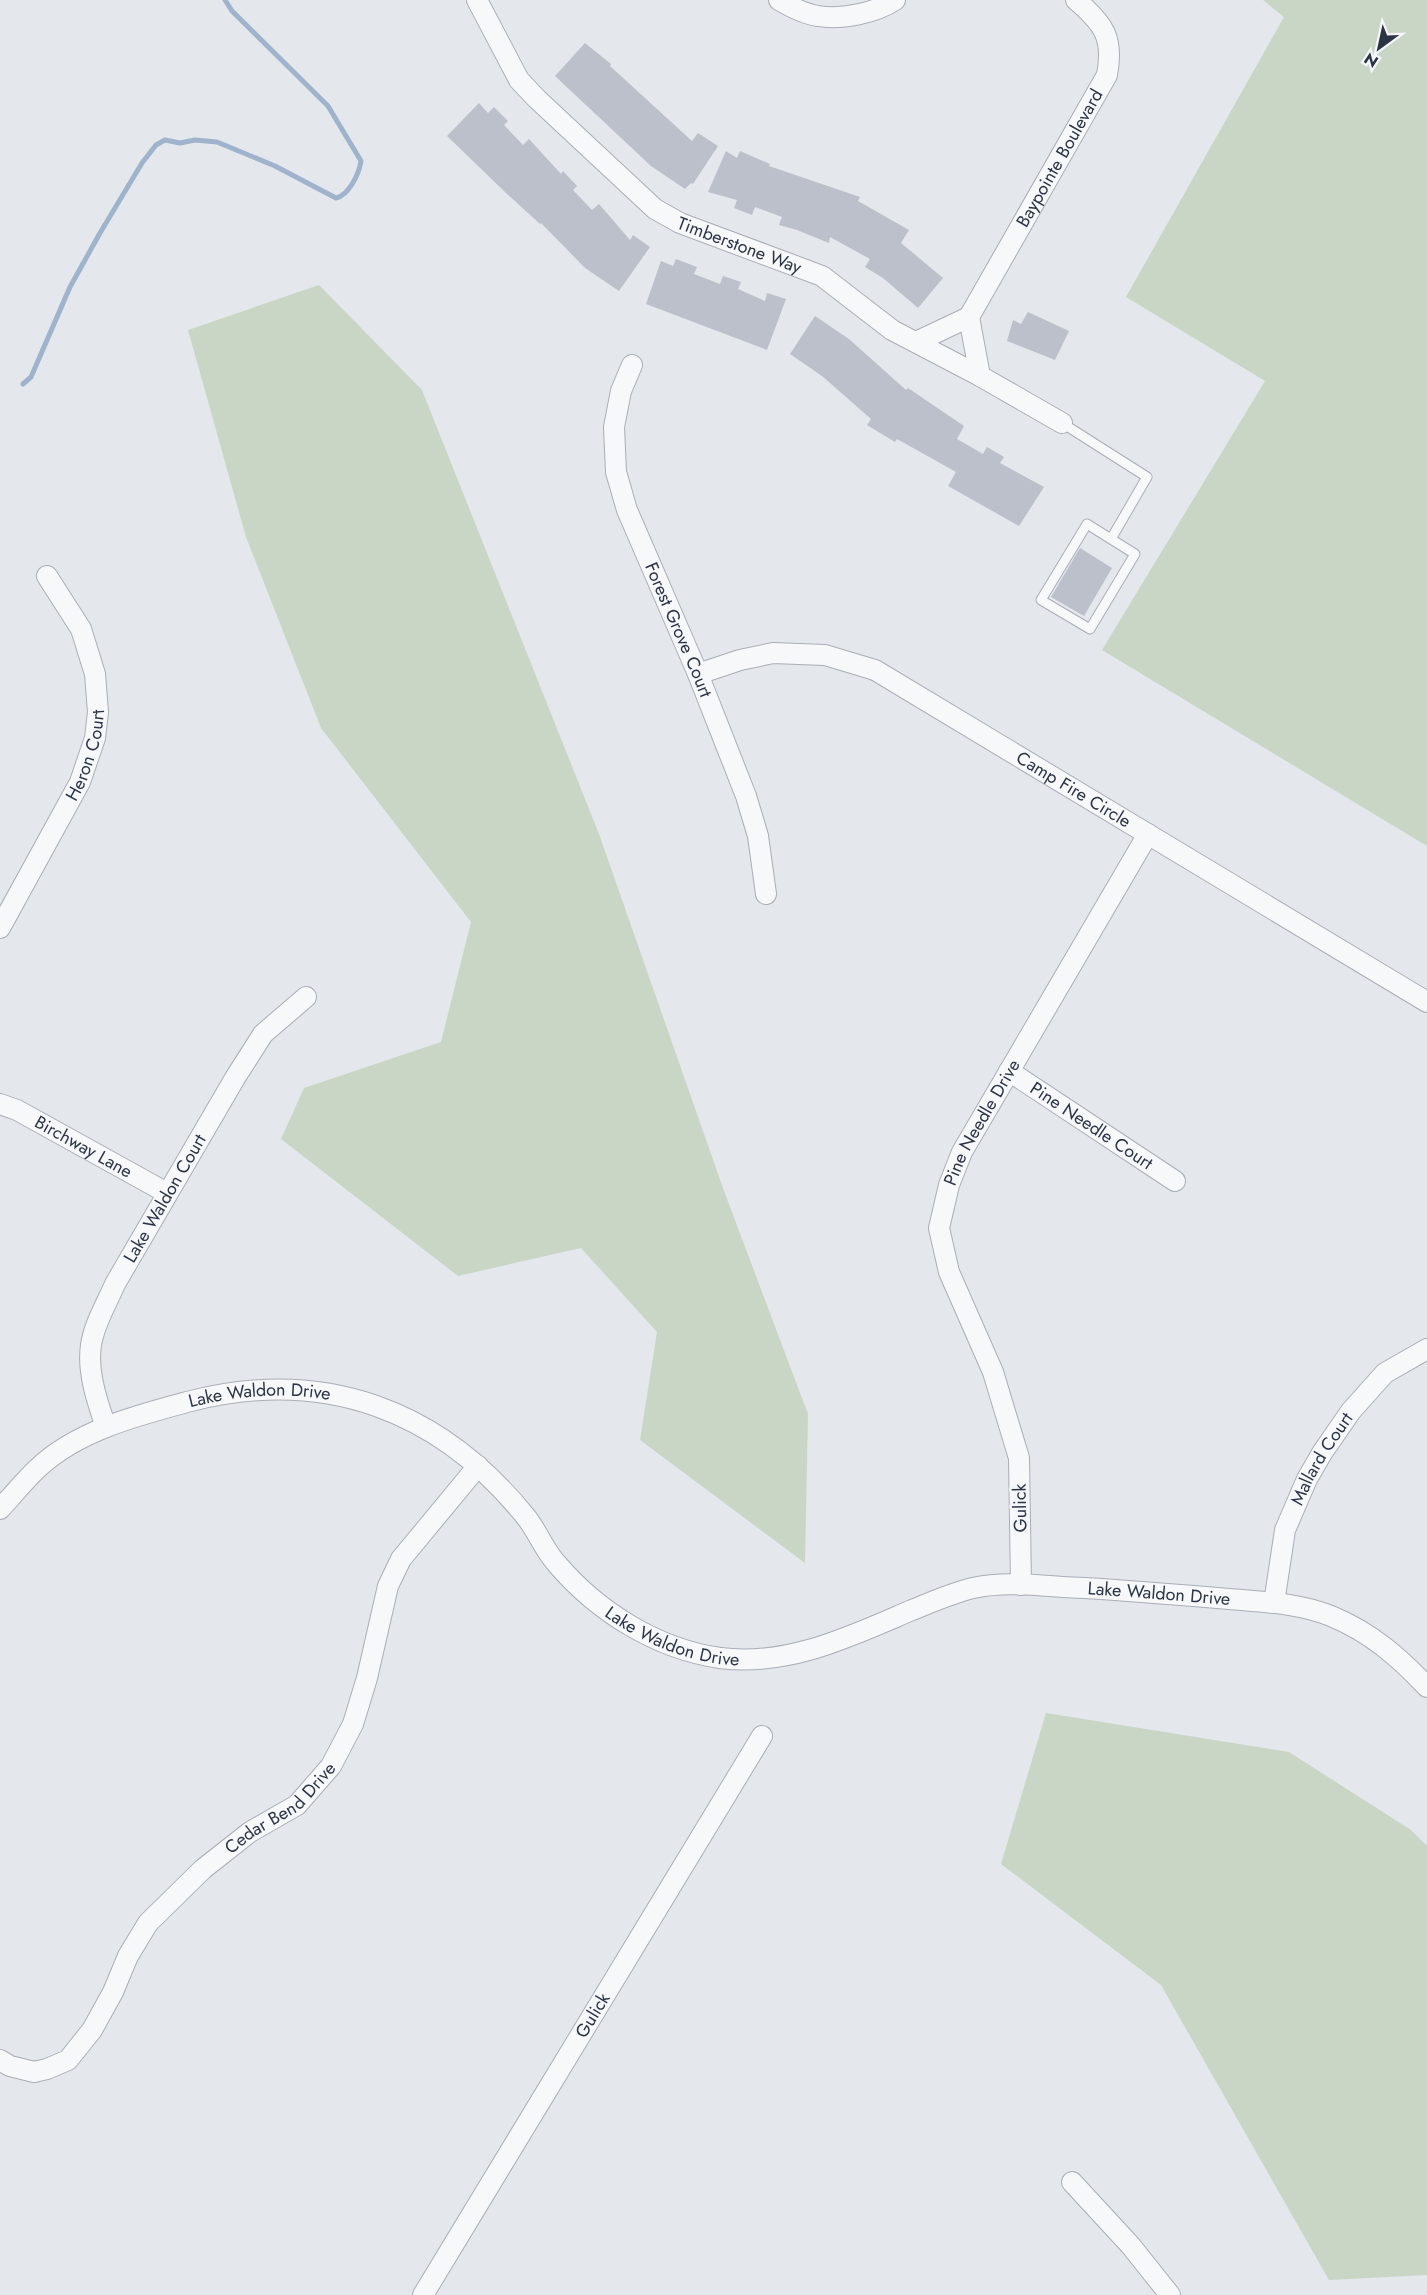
<svg xmlns="http://www.w3.org/2000/svg" width="1427" height="2295" viewBox="0 0 1427 2295" font-family="Jost,sans-serif">
	<rect width="100%" height="100%" fill="#e4e7ec"/>
	<!-- green -->
	<path fill="#c9d6c5" d="M 1263,0 L 1427,0 L 1427,846 L 1102,650 L 1265,381 L 1126,297 L 1284,17 Z
		M 319,285 L 422,390 L 599,834 L 724,1191 L 808,1414 L 805,1563 L 640,1440 L 657,1332 L 581,1248 L 458,1276 L 281,1139 L 304,1088 L 441,1042 L 471,922 L 321,728 L 246,537 L 188,330 Z
		M 1046,1713 L 1289,1752 L 1411,1830 L 1427,1846 L 1427,2275 L 1329,2280 L 1161,1985 L 1001,1864 Z"/>
	<g fill="none" stroke-linecap="round" stroke-linejoin="round">
		<!-- stream -->
		<path stroke="#9fb4cc" stroke-width="5" d="M 23,384 L 31,377 L 70,287 L 100,233 L 142,163 L 156,145 L 165,140 L 180,143 L 195,140 L 217,142 L 275,166 L 336,198 C 349,195 359,174 361,161 L 328,106 L 232,11 L 225,0"/>
	</g>
	<!-- building -->
	<path fill="#bbc0ca" d="M 585,43 L 611,64 L 610,66 L 692,141 L 698,133 L 718,146 L 693,184 L 691,183 L 685,189 L 651,166 L 555,76 Z
		M 479,103 L 488,113 L 494,107 L 508,121 L 504,125 L 523,145 L 529,139 L 561,174 L 563,171 L 577,186 L 573,190 L 592,210 L 599,204 L 630,240 L 633,235 L 650,247 L 619,291 L 585,268 L 541,223 L 540,224 L 505,192 L 447,136 Z
		M 726,151 L 737,158 L 740,151 L 770,164 L 769,166 L 860,197 L 858,201 L 909,230 L 901,243 L 943,278 L 918,308 L 883,278 L 865,267 L 870,259 L 830,237 L 829,243 L 797,230 L 779,225 L 782,217 L 755,207 L 752,215 L 734,208 L 737,200 L 708,192 Z
		M 676,259 L 697,267 L 694,274 L 720,284 L 723,276 L 741,282 L 738,289 L 765,301 L 767,293 L 786,299 L 767,350 L 646,304 L 661,261 L 673,266 Z
		M 1028,312 L 1069,331 L 1055,360 L 1007,341 L 1013,320 L 1021,324 Z
		M 815,316 L 849,339 L 906,390 L 908,388 L 964,426 L 957,439 L 983,454 L 987,447 L 1004,457 L 1000,463 L 1044,487 L 1019,526 L 948,486 L 956,472 L 897,439 L 895,442 L 867,425 L 871,419 L 822,376 L 790,354 Z
		M 1080,548 L 1112,568 L 1084,616 L 1051,597 Z"/>
	<g fill="none" stroke-linecap="round" stroke-linejoin="round">
		<defs>
			<path id="service" d="M 1062,423 L 1147,477 L 1111,539 L 1087,524 L 1041,600 L 1090,629 L 1135,554 L 1111,539"/>
			<g id="minor">
				<path id="s1" d="M 477,0 L 519,80 L 537,99 L 655,209 L 680,223 L 822,276 L 892,330 L 980,376 L 1062,423"/>
				<path d="M 779,0 C 791,7 804,14 818,16 C 842,20 875,13 895,0"/>
				<path d="M 916,342 L 969,317"/>
				<path id="s2" d="M 632,365 L 621,391 L 614,427 L 616,472 L 627,510 L 698,674 L 746,796 L 758,836 L 766,894"/>
				<path id="s3" d="M 980,376 L 969,317 L 1107,75 C 1114,38 1104,24 1076,0"/>
				<path id="s4" d="M 698,674 L 740,660 L 773,653 L 825,655 L 875,670 L 1427,1002"/>
				<path id="s5" d="M 0,928 L 80,782 L 95,738 L 98,712 L 95,674 L 81,629 L 47,576"/>
				<path id="s6" d="M 1009,1071 L 1175,1181"/>
				<path id="s7" d="M 0,1104 L 17,1110 L 167,1193"/>
				<path id="s8" d="M 106,1427 C 97,1401 87,1372 91,1345 C 94,1324 107,1303 115,1284 L 235,1078 L 263,1034 L 306,997"/>
				<path id="s9" d="M 0,1509 C 13,1495 25,1480 38,1468 C 78,1430 139,1415 191,1401 C 325,1367 440,1410 526,1517 C 538,1532 544,1550 557,1564 C 598,1612 657,1649 720,1658 C 788,1667 851,1636 912,1610 C 932,1602 952,1593 973,1588 C 1008,1580 1048,1587 1085,1588 C 1133,1591 1181,1595 1229,1599 C 1263,1602 1299,1603 1331,1616 C 1370,1632 1399,1657 1427,1687"/>
				<path id="s10" d="M 1021,1585 L 1019,1458 L 993,1372 L 949,1272 L 939,1228 L 949,1185 L 962,1152 L 1148,834"/>
				<path id="s11" d="M 1274,1603 L 1285,1530 L 1307,1479 L 1322,1453 L 1351,1411 L 1385,1373 L 1427,1349"/>
				<path id="s12" d="M 0,2060 L 10,2066 L 34,2072 L 47,2069 L 68,2060 L 92,2030 L 113,1992 L 128,1956 L 148,1923 L 203,1869 L 250,1832 L 297,1805 L 331,1766 L 353,1724 L 367,1678 L 388,1586 L 401,1559 L 478,1466"/>
				<path d="M 1072,2182 L 1131,2246 L 1170,2295"/>
				<path id="s13" d="M 423,2295 L 762,1736"/>
			</g>
		</defs>
		<!-- service casing -->
		<use href="#service" stroke="#a9aeb7" stroke-width="11"/>
		<!-- minor casing -->
		<use href="#minor" stroke="#a9aeb7" stroke-width="22"/>
		<!-- service -->
		<use href="#service" stroke="#f7f8fa" stroke-width="9"/>
		<!-- minor -->
		<use href="#minor" stroke="#f7f8fa" stroke-width="20"/>
	</g>
	<g text-anchor="middle" stroke-width="5" stroke-linejoin="round" paint-order="stroke">
		<!-- street labels -->
		<g font-size="18" fill="#2b3445" stroke="#f4f6f9">
			<text dy="6" stroke="none"><textPath href="#s3" startOffset="243">Baypointe Boulevard</textPath></text>
			<text dy="6" stroke="none"><textPath href="#s1" startOffset="370">Timberstone Way</textPath></text>
			<text dy="6" stroke="none"><textPath href="#s2" startOffset="280">Forest Grove Court</textPath></text>
			<text dy="6" stroke="none"><textPath href="#s5" startOffset="194">Heron Court</textPath></text>
			<text dy="6" stroke="none"><textPath href="#s4" startOffset="414">Camp Fire Circle</textPath></text>
			<text dy="6" stroke="none"><textPath href="#s10" startOffset="486">Pine Needle Drive</textPath></text>
			<text dy="6" stroke="none"><textPath href="#s6" startOffset="99">Pine Needle Court</textPath></text>
			<text dy="6" stroke="none"><textPath href="#s7" startOffset="94">Birchway Lane</textPath></text>
			<text dy="6" stroke="none"><textPath href="#s8" startOffset="249">Lake Waldon Court</textPath></text>
			<text dy="6" stroke="none"><textPath href="#s9" startOffset="294">Lake Waldon Drive</textPath></text>
			<text dy="6" stroke="none"><textPath href="#s11" startOffset="154">Mallard Court</textPath></text>
			<text transform="translate(1020 1508) rotate(-91)" y="6">Gulick</text>
			<text dy="6" stroke="none"><textPath href="#s9" startOffset="1302">Lake Waldon Drive</textPath></text>
			<text dy="6" stroke="none"><textPath href="#s9" startOffset="798">Lake Waldon Drive</textPath></text>
			<text dy="6" stroke="none"><textPath href="#s12" startOffset="408">Cedar Bend Drive</textPath></text>
			<text dy="6" stroke="none"><textPath href="#s13" startOffset="327">Gulick</textPath></text>
		</g>
	</g>
	<!-- north arrow -->
	<g transform="translate(1379 48) rotate(213)" stroke="#f4f6f9" stroke-width="4.5" paint-order="stroke">
	<path d="M0-4.5L10 22L0 15L-10 22Z" fill="#2b3445"/>
	<text y="-9" font-size="16" font-weight="bold" text-anchor="middle" fill="#2b3445">N</text>
	</g>
</svg>
